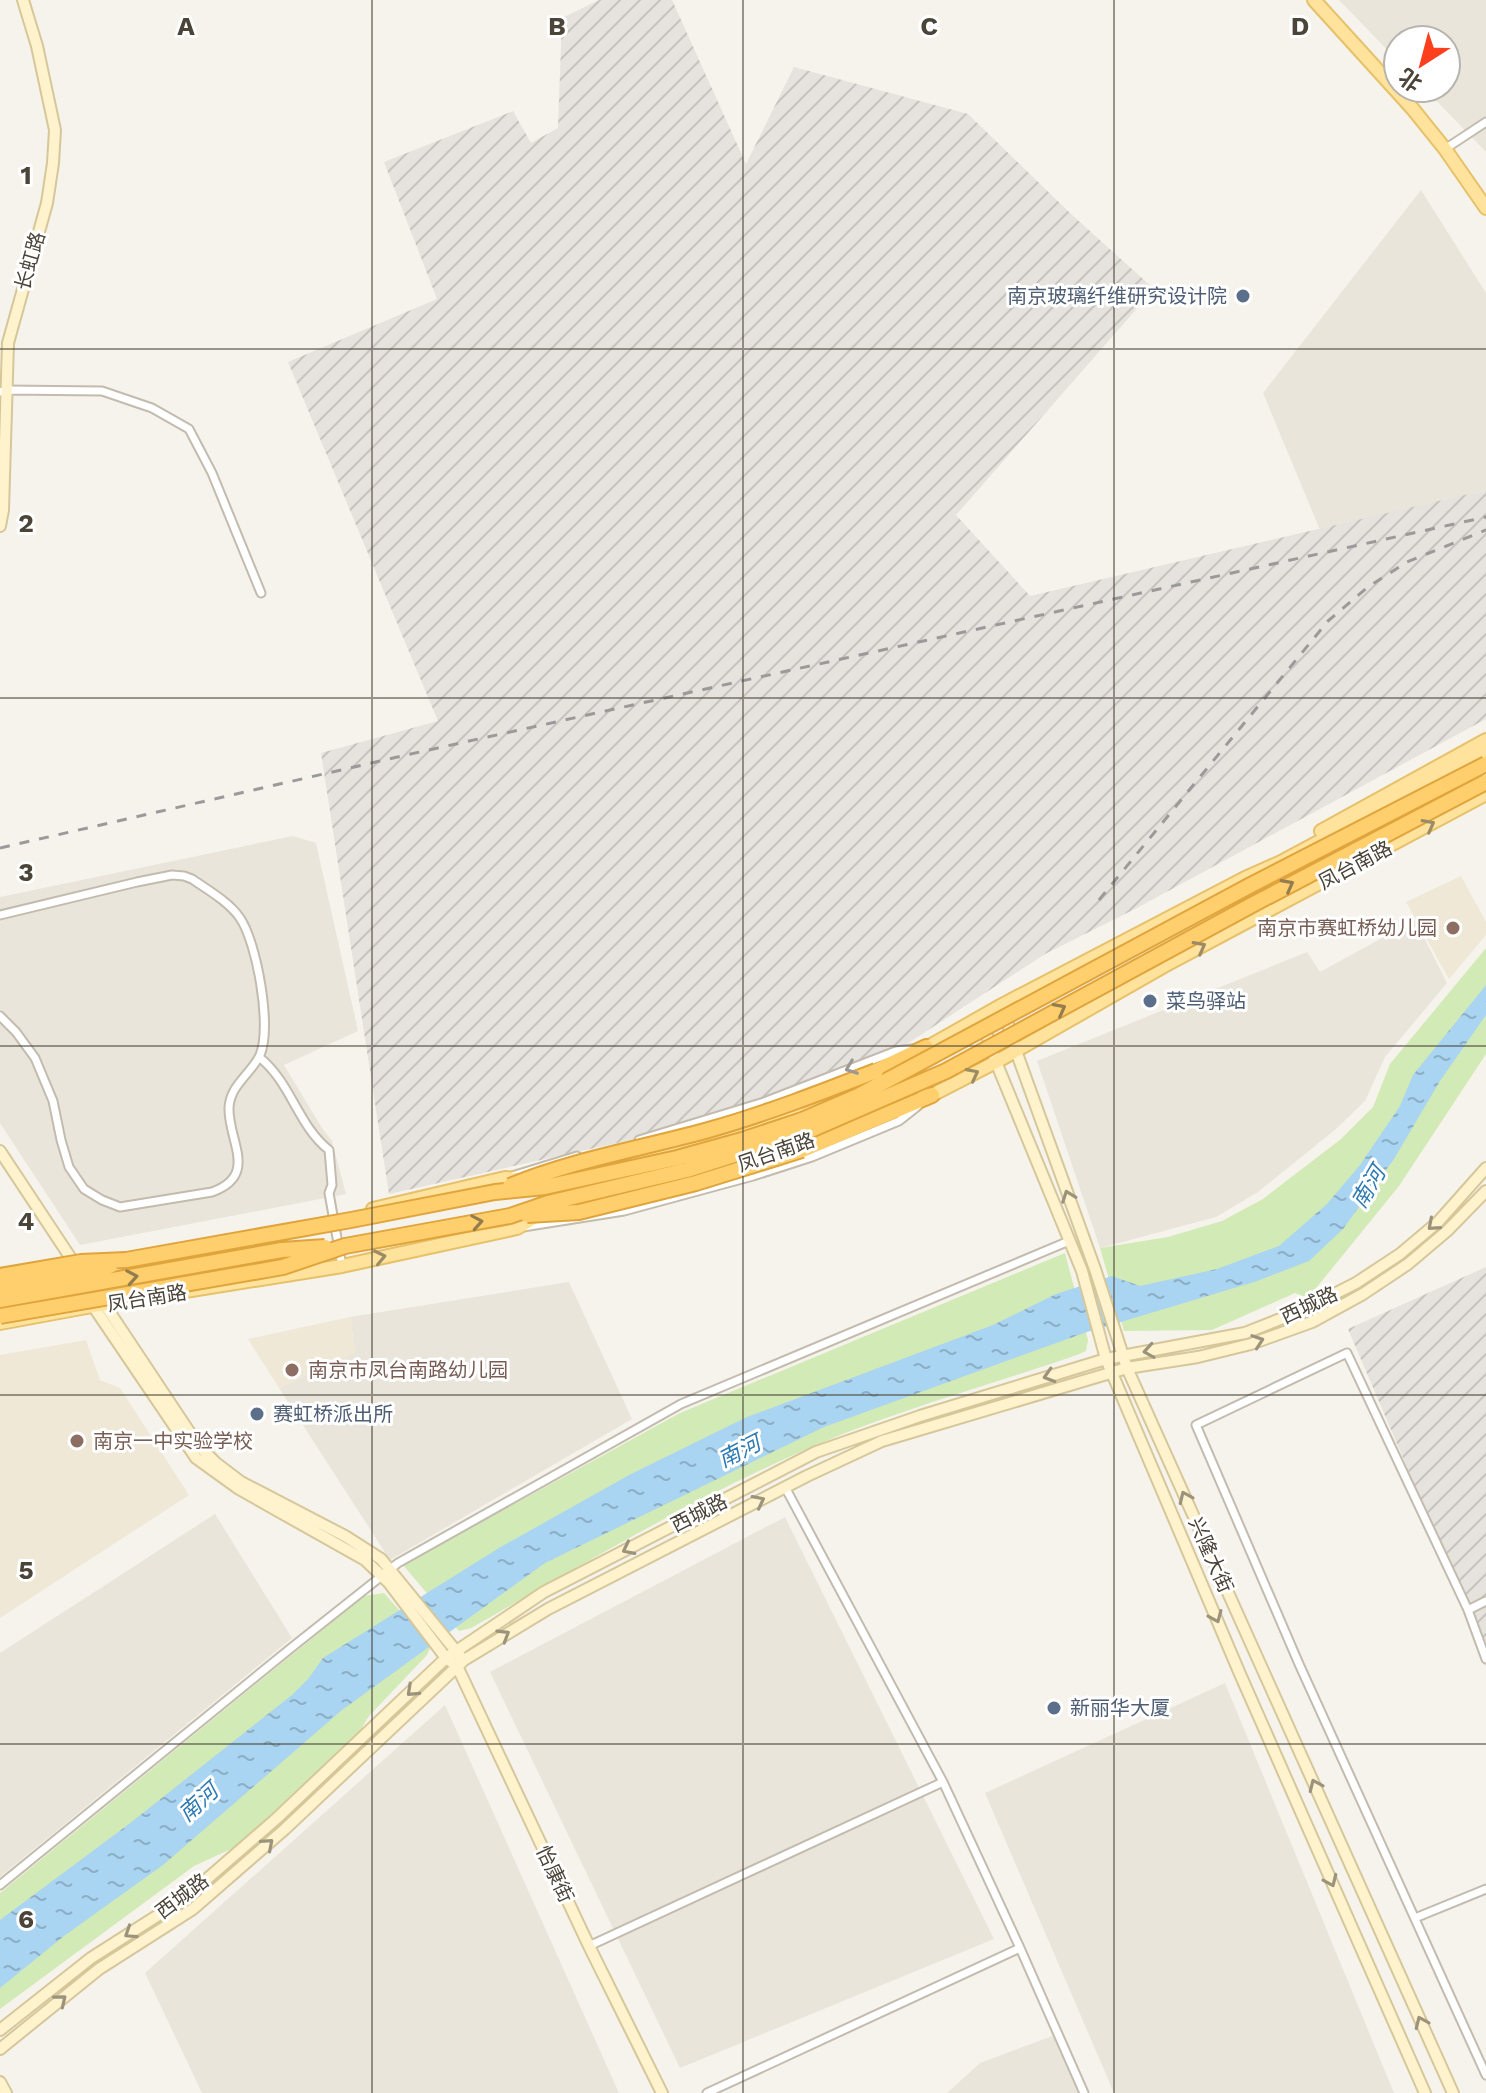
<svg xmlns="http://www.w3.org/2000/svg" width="1486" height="2093" viewBox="0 0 1486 2093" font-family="'Work Sans','Noto Sans SC',sans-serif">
	<defs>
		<pattern id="industrial-furrows" width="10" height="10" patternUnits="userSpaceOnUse" patternTransform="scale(2)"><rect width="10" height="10" fill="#e6e2dd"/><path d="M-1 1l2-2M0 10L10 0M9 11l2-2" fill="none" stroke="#c7c3be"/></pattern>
		<pattern id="water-ripples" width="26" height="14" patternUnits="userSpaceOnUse" patternTransform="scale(2)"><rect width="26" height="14" fill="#a9d4f2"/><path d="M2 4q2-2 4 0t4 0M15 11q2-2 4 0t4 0" fill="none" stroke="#8caec5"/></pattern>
	</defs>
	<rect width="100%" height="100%" fill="#f6f3ec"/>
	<!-- residential -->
	<path fill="#eae5da" d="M 1339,0 L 1486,0 L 1486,152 L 1424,88 L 1446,88 L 1446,40 L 1398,40 L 1398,61 Z
		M 1421,190 L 1486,293 L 1486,490 L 1320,530 L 1263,393 Z
		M 293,836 L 316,843 L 358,1031 L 284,1065 L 322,1128 L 332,1141 L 346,1194 L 80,1245 L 0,1123 L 0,897 Z
		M 1415,920 L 1447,983 L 1385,1057 L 1365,1101 L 1336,1129 L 1258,1192 L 1216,1217 L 1100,1248 L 1037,1061 L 1307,952 L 1320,972 Z
		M 569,1282 L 632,1419 L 390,1560 L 279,1388 L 355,1352 L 350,1317 Z
		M 215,1514 L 292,1638 L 0,1877 L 0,1653 Z
		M 785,1517 L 994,1939 L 680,2068 L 490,1672 Z
		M 1225,1683 L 1394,2093 L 1114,2093 L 985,1793 Z
		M 445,1705 L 619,2093 L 202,2093 L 145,1973 Z
		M 1058,2034 L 1084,2093 L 947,2093 L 980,2063 Z"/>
	<!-- industrial -->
	<path fill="url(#industrial-furrows)" d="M 599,0 L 672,0 L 746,164 L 794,67 L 968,114 L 1070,213 L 1154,289 L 956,515 L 1030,596 L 1486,490 L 1486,719 L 1135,909 L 1045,954 L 896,1051 L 764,1102 L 675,1130 L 389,1194 L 321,753 L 438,721 L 288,362 L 437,299 L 384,162 L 513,111 L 531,143 L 558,128 L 562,18 Z
		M 1486,1267 L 1486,1652 L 1348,1329 Z"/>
	<!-- education -->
	<path fill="#efe8d6" d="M 1461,876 L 1486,922 L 1486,935 L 1449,979 L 1406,902 Z
		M 350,1317 L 355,1352 L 279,1388 L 248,1339 Z
		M 86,1340 L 100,1380 L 120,1388 L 189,1495 L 0,1618 L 0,1355 Z"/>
	<!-- park -->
	<path fill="#d2eab5" d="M 1486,948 L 1486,1054 L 1399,1186 L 1308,1298 L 1295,1293 L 1212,1330 L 1124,1331 L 1100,1248 L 1168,1237 L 1222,1221 L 1263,1199 L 1341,1139 L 1373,1107 L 1390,1064 Z
		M 1065,1253 L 1088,1340 L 1086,1351 L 1077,1355 C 981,1388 883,1414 791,1456 C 680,1506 576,1568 471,1628 L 459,1631 L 403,1565 L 680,1413 Z
		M 384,1593 L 431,1646 L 427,1655 L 369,1716 L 311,1812 L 194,1866 L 0,2009 L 0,1893 L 364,1596 Z"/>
	<!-- water -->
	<path fill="url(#water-ripples)" d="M 1486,985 L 1486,1015 L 1440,1081 L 1394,1159 L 1343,1229 L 1309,1261 L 1254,1282 L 1084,1333 L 824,1427 L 545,1563 L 342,1710 L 163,1865 L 64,1936 L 0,1988 L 0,1920 L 129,1824 L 292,1695 L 308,1679 L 323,1658 L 499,1548 L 631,1474 L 747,1417 L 993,1325 L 1056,1294 L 1112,1276 L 1140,1286 L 1217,1269 L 1279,1246 L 1327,1204 L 1360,1165 L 1400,1106 L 1413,1075 Z"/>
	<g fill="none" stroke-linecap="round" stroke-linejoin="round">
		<defs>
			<path id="street" d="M 1445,149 L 1486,122
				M 0,392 L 7,390 L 102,391 L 152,408 L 189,429 L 212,473 L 261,593
				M 0,915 L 137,882 L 172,875 L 184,876 L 192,879 C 208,890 229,902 240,918 C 257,943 272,1027 260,1055 C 251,1074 230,1085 229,1108 C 228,1141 259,1175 212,1192 L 120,1207 L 102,1200 L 84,1189 L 69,1167 L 61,1140 L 53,1101 L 35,1058 L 16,1032 L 0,1016
				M 259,1057 C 291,1082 298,1126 329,1150 L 332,1185 L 329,1193 L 342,1266
				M 639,1140 L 764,1102 L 896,1051 L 912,1049
				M 512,1176 L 577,1156
				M 523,1227 L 624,1211 L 753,1176 L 812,1157 L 899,1121 L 918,1106
				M 785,1487 L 943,1782 L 1020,1948 L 1084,2093
				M 1468,1610 L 1486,1601
				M 1486,1659 L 1468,1610 L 1347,1353 L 1196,1425 L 1299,1664 L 1486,2075
				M 0,1885 L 291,1648 L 398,1563 L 681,1404 L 1069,1241
				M 1415,1918 L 1486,1889
				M 589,1946 L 943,1782
				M 707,2093 L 1020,1948"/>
			<path id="secondary" d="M 0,526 L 3,510 L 8,343 L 47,203 L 53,163 L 55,130 L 37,46 L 23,0
				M 1005,1014 L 1016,1051 L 1095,1269 L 1127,1368 L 1453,2093
				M 983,1024 L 996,1062 L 1082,1271 L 1106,1359 L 1240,1674 L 1425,2093
				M 0,1151 L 76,1266
				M 89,1300 L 196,1458 L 239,1489 L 365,1560 L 389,1583 L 446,1658 L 457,1666 L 589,1946 L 662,2093
				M 105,1305 L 198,1445 L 216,1463 L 241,1482 L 345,1536 L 381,1559 L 460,1656
				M 0,2030 L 91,1958 L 185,1898 L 276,1819 L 446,1658 L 544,1592 L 816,1452 L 920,1416 L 1106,1359 L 1245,1333 L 1303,1310 L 1356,1283 L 1400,1254 L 1438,1222 L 1486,1168
				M 0,2049 L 99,1969 L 193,1909 L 285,1829 L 464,1660 L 548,1609 L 807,1476 L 882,1441 L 1127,1368 L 1198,1357 L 1251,1344 L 1312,1322 L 1363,1294 L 1408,1264 L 1447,1231 L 1486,1191
				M 0,2082 L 6,2093"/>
			<path id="primary" d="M 1314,0 L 1412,108 L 1445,149 L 1486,208
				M 1321,831 L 1486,740
				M 921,1051 L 1002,1005 L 1245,878 L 1281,862 L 1486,752
				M 923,1096 L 932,1095 L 996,1062 L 1164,966 L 1486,794
				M 557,1178 L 678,1149 L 746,1128 L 837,1093
				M 373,1209 L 505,1178 L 523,1180
				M 0,1323 L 92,1306 L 342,1266 L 517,1228 L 545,1211 L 699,1175"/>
			<path id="highway" d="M 876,1071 L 926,1047
				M 802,1150 L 932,1095"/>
		</defs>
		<!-- street casing -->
		<use href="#street" stroke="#c2bbae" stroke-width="11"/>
		<!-- secondary casing -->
		<use href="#secondary" stroke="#d6c79b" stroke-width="14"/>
		<!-- primary casing -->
		<use href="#primary" stroke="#e6c16a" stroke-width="16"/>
		<!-- highway casing -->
		<use href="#highway" stroke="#e0a43c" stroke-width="18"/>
		<!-- street -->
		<use href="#street" stroke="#fff" stroke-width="7"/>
		<!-- secondary -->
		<use href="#secondary" stroke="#fff3cd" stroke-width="10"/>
		<!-- primary -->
		<use href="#primary" stroke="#ffe39c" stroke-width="12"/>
		<!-- highway -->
		<use href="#highway" stroke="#ffcf6e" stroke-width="14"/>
		<!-- rail -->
		<path stroke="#9a9a9a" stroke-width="3" stroke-dasharray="10 10" stroke-linecap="butt" d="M 0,848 L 424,751 L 1486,517
			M 1099,900 L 1328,621 L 1368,587 L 1407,562 L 1486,530"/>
		<defs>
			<path id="highway-bridge" d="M 510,1186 C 575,1159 645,1148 712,1129 C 768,1113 822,1092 876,1071
				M 527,1215 L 579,1212 L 696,1183 L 802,1150
				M 0,1276 L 81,1262 L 126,1260 L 351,1220 L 495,1192 L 545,1187 L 677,1158 L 742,1140 L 802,1120 L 858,1096 L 1249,886 L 1486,764
				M 0,1290 L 88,1274 L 110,1266
				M 0,1300 L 282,1250 L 325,1247
				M 0,1316 L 283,1267 L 345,1246 L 510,1216 L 548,1203 L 687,1170 L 806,1132 L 946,1071 L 1250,906 L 1486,782"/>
		</defs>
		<!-- highway-bridge casing -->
		<use href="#highway-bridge" stroke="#e0a43c" stroke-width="18" stroke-linecap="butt"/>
		<!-- highway-bridge -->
		<use href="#highway-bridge" stroke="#ffcf6e" stroke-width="14"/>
	</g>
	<!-- one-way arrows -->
	<defs><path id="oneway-chevron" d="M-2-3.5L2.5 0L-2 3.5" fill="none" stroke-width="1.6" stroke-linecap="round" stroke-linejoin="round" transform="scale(2)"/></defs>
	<g stroke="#9c8c66">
		<use href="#oneway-chevron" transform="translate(1429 825) rotate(-28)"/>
		<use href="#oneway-chevron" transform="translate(1200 947) rotate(-28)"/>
		<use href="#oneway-chevron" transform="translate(973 1074) rotate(-27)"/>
		<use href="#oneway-chevron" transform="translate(380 1257) rotate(-12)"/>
	</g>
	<g stroke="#937c4e">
		<use href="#oneway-chevron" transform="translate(1288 885) rotate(-28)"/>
		<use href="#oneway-chevron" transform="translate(1060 1009) rotate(-28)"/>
		<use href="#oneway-chevron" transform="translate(477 1222) rotate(-10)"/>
		<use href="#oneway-chevron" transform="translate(132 1277) rotate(-10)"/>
	</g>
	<use stroke="#9c9892" href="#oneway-chevron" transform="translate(851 1068) rotate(159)"/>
	<g stroke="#9c937c">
		<use href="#oneway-chevron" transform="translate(1068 1196) rotate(-110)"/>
		<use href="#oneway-chevron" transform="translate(1433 1225) rotate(139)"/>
		<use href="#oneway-chevron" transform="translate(1258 1341) rotate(-19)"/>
		<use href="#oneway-chevron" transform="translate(1149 1351) rotate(171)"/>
		<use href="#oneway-chevron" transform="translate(1049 1376) rotate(163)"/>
		<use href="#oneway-chevron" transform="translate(1185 1497) rotate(-114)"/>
		<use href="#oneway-chevron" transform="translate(759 1501) rotate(-27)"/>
		<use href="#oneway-chevron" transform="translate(628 1549) rotate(153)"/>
		<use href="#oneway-chevron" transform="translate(1216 1617) rotate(67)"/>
		<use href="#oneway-chevron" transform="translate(504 1635) rotate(-31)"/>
		<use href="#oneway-chevron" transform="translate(412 1691) rotate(137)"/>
		<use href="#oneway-chevron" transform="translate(1315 1785) rotate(-114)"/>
		<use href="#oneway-chevron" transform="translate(268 1844) rotate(-41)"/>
		<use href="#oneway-chevron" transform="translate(1331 1881) rotate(66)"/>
		<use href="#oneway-chevron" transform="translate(130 1933) rotate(147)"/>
		<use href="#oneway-chevron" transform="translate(61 2000) rotate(-39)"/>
		<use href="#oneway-chevron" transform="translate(1421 2022) rotate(-114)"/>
	</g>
	<!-- grid -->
	<path fill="none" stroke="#4b4439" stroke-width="2" stroke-opacity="0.55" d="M 372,0 L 372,2093M 743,0 L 743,2093M 1114,0 L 1114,2093M 0,349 L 1486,349M 0,698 L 1486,698M 0,1046 L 1486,1046M 0,1395 L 1486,1395M 0,1744 L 1486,1744"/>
	<!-- markers -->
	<g fill="#5c6f8a" stroke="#fff" stroke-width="3">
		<circle cx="1243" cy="296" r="8"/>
		<circle cx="1150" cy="1001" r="8"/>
		<circle cx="257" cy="1414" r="8"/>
		<circle cx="1054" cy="1708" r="8"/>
	</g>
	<g fill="#8d6e63" stroke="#fff" stroke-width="3">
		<circle cx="1453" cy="928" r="8"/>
		<circle cx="292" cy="1370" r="8"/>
		<circle cx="77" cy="1441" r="8"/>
	</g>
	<g text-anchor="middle" stroke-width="6" stroke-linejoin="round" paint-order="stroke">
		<!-- street labels -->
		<g font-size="20" fill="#4b4439" stroke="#fff">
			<text transform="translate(30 261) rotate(-74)" y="7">长虹路</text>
			<text transform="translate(1355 865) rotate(-28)" y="7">凤台南路</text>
			<text transform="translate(776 1152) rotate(-19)" y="7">凤台南路</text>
			<text transform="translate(147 1298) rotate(-9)" y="7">凤台南路</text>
			<text transform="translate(1309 1305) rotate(-25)" y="7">西城路</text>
			<text transform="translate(699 1513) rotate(-27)" y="7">西城路</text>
			<text transform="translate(1211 1555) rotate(66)" y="7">兴隆大街</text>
			<text transform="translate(555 1874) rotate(65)" y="7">怡康街</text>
			<text transform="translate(182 1896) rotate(-37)" y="7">西城路</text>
		</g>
		<!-- service labels -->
		<g font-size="20" fill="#4e5e75" stroke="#fff" text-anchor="start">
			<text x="1227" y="303" text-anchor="end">南京玻璃纤维研究设计院</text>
			<text x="1166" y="1008">菜鸟驿站</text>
			<text x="273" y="1421">赛虹桥派出所</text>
			<text x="1070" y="1715">新丽华大厦</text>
		</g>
		<!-- education labels -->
		<g font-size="20" fill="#785e54" stroke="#fff" text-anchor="start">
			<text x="1437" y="935" text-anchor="end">南京市赛虹桥幼儿园</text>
			<text x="308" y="1377">南京市凤台南路幼儿园</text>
			<text x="93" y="1448">南京一中实验学校</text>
		</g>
		<!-- water labels -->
		<g font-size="22" font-style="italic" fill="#2e7ab2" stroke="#fff">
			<text transform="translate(1368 1187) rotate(-59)" y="8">南河</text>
			<text transform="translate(739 1451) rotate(-27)" y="8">南河</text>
			<text transform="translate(198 1802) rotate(-42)" y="8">南河</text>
		</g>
	</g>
	<g font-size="26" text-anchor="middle" font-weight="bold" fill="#4b4439" stroke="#fff" stroke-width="6" stroke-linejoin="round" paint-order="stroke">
		<text x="186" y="35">A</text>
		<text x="557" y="35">B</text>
		<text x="929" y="35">C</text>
		<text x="1300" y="35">D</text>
		<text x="26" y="184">1</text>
		<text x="26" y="532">2</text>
		<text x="26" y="881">3</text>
		<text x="26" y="1230">4</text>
		<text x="26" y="1579">5</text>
		<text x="26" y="1928">6</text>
	</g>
	<!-- north arrow -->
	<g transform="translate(1422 64) rotate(216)"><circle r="38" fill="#ffffff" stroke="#b7b4b0" stroke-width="2"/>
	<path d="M0-6L14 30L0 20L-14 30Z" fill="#fc3f1d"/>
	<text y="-12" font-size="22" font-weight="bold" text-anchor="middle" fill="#4b4439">北</text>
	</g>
</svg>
